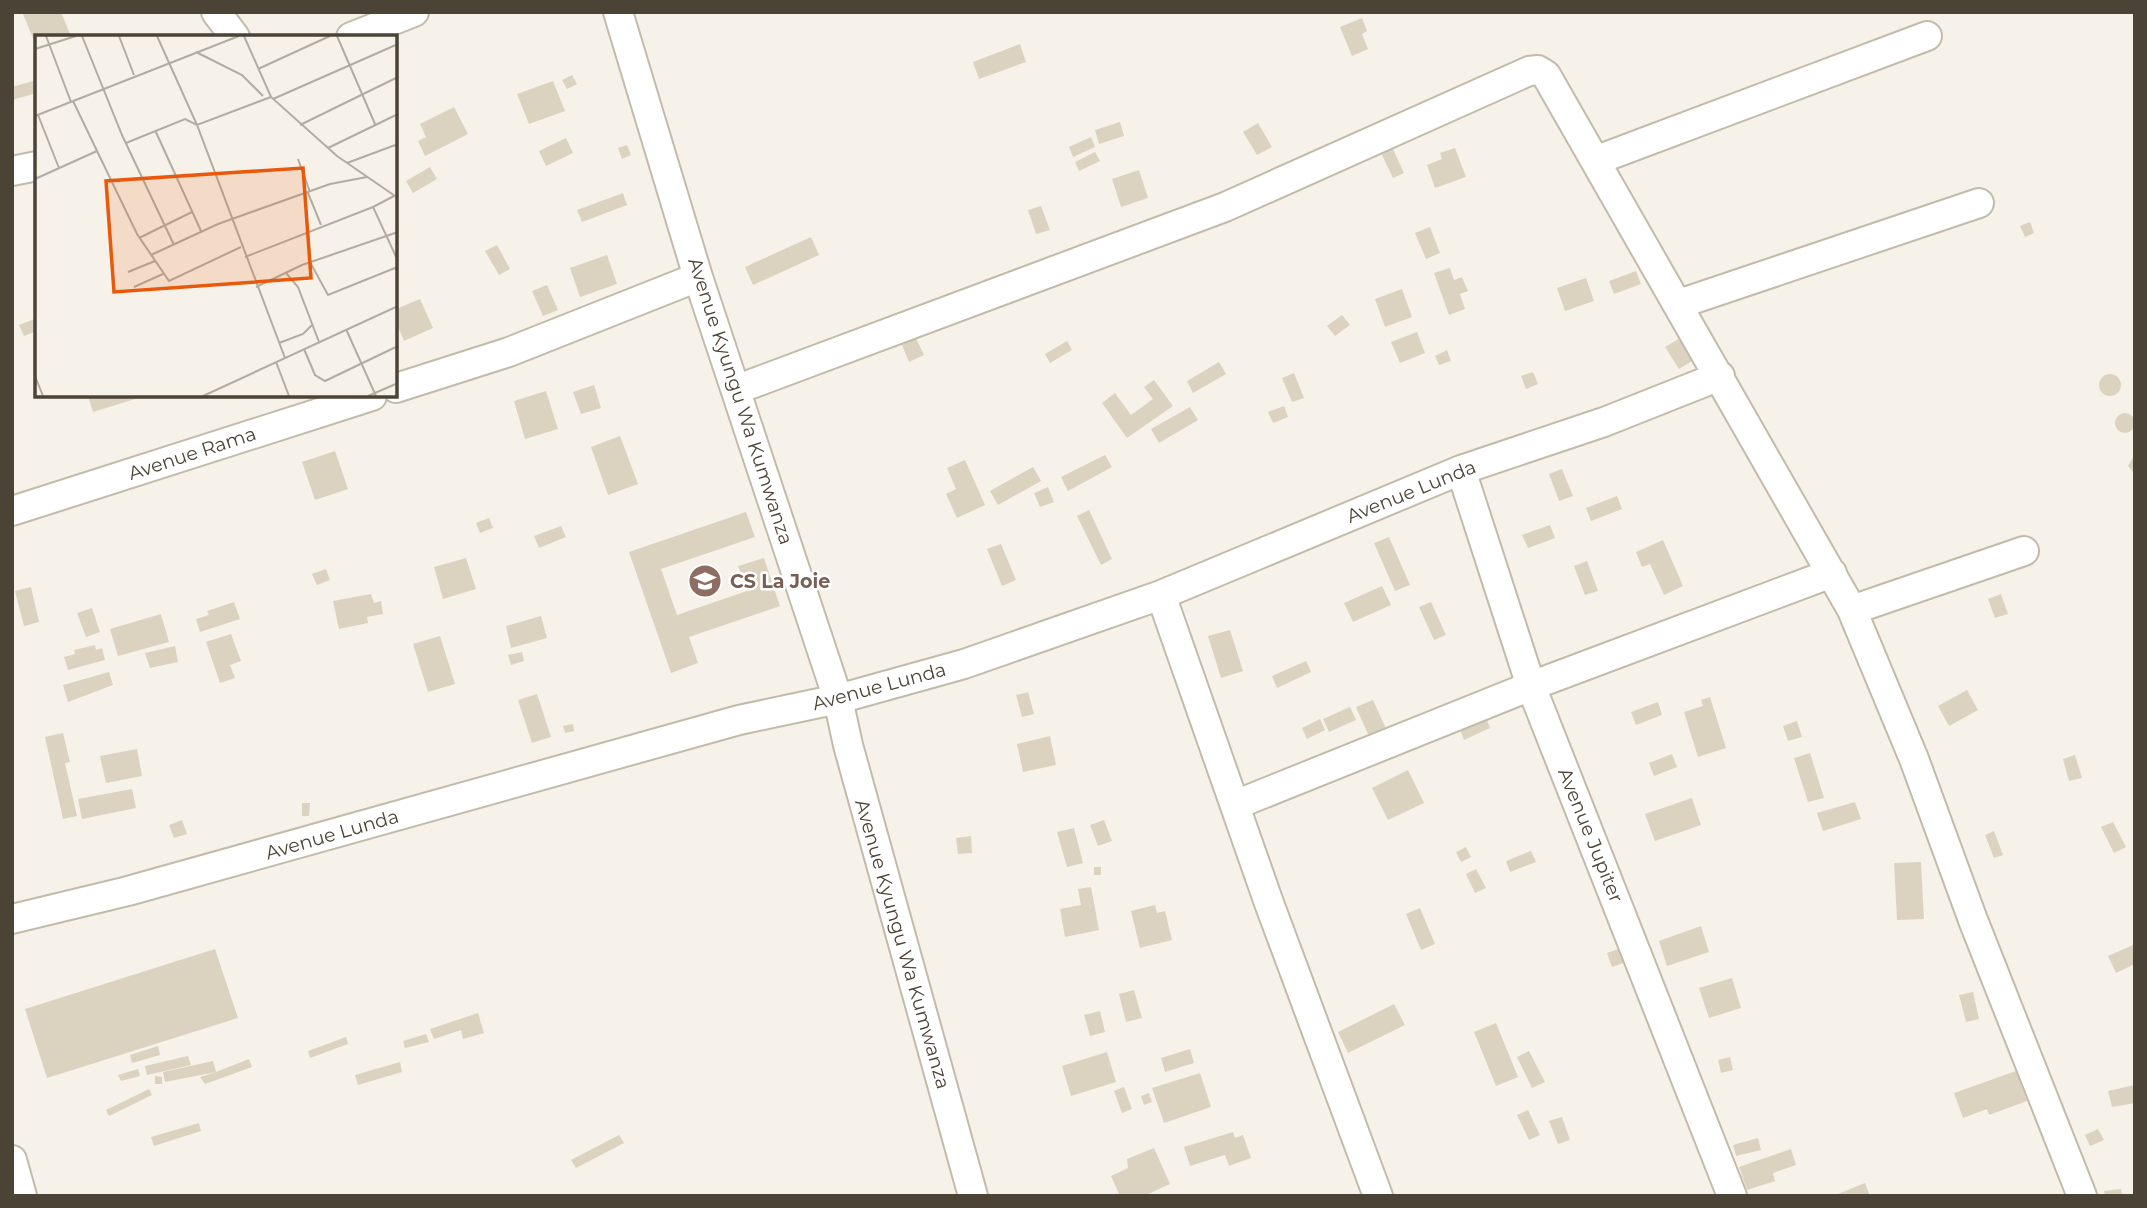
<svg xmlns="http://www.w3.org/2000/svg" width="2147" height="1208" viewBox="0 0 2147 1208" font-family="Montserrat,sans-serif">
	<rect width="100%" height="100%" fill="#f6f2e9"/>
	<!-- building -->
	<path fill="#dcd2c0" d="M 28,12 L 61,12 L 70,34 L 37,37 L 37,48 L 23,14 Z
		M 1362,18 L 1367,31 L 1362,34 L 1368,49 L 1352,56 L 1340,27 Z
		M 1020,44 L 1026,62 L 979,79 L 973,62 Z
		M 572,75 L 577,84 L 567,89 L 562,80 Z
		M 37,80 L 37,93 L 12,100 L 12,87 Z
		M 553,81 L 565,111 L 529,124 L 517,94 Z
		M 454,107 L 468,134 L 425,156 L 418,141 L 426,137 L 420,124 Z
		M 1120,122 L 1124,136 L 1099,144 L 1095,130 Z
		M 1258,123 L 1272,147 L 1257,155 L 1243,132 Z
		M 1091,137 L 1095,147 L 1073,157 L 1069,147 Z
		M 566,138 L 573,153 L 546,166 L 539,151 Z
		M 627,145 L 631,155 L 622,159 L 618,148 Z
		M 1392,147 L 1404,173 L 1393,178 L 1381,153 Z
		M 1455,148 L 1466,177 L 1435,188 L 1427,165 L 1442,159 L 1440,153 Z
		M 1095,152 L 1100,161 L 1079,171 L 1075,162 Z
		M 430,167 L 437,179 L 413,193 L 406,181 Z
		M 1139,170 L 1148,198 L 1121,207 L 1112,179 Z
		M 623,193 L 627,205 L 582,222 L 577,210 Z
		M 1041,206 L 1050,230 L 1036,234 L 1028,210 Z
		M 2030,222 L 2034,233 L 2025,237 L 2020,226 Z
		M 1430,227 L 1440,253 L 1426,259 L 1415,233 Z
		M 811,237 L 819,255 L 753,285 L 745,267 Z
		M 497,245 L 510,269 L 499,275 L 485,251 Z
		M 607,255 L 617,284 L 580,297 L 570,268 Z
		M 1450,268 L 1454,280 L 1462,277 L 1468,291 L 1460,294 L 1465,309 L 1449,315 L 1434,273 Z
		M 1636,271 L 1641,284 L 1614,294 L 1609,281 Z
		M 1586,278 L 1594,301 L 1565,311 L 1557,288 Z
		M 547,285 L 558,310 L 543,316 L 532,291 Z
		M 1402,289 L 1412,317 L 1385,327 L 1375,299 Z
		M 420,299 L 433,328 L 404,341 L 396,322 L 396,309 Z
		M 1342,315 L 1350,325 L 1335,336 L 1327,326 Z
		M 37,318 L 37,331 L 24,336 L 19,325 Z
		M 913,332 L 924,355 L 909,362 L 899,338 Z
		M 1417,332 L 1425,353 L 1400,363 L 1391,342 Z
		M 1684,336 L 1697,358 L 1679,369 L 1665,347 Z
		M 1067,341 L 1072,350 L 1050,363 L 1045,354 Z
		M 1447,350 L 1451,361 L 1439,365 L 1435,356 Z
		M 1219,362 L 1226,374 L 1193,393 L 1187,381 Z
		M 1533,372 L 1538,384 L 1526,389 L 1521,376 Z
		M 1294,373 L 1304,398 L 1292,402 L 1282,378 Z
		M2099 385a11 11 0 1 1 22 0a11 11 0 1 1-22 0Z
		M 1154,380 L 1173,406 L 1127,438 L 1102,403 L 1115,393 L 1131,415 L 1153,399 L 1144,387 Z
		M 594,385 L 601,408 L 581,414 L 573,392 Z
		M 546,391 L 558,429 L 525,439 L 514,401 Z
		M 88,396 L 134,396 L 135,399 L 93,412 Z
		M 1284,406 L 1288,417 L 1273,423 L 1268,412 Z
		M 1190,407 L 1198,420 L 1159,443 L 1151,429 Z
		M2115 423a10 10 0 1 1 20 0a10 10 0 1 1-20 0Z
		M 620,436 L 638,484 L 608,495 L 591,447 Z
		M 335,451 L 348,489 L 315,500 L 302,462 Z
		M 2135,454 L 2135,474 L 2128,466 Z
		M 1105,455 L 1112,467 L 1068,491 L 1061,477 Z
		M 965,460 L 985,505 L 957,518 L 946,494 L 956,489 L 947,468 Z
		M 1033,467 L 1041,481 L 998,505 L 990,491 Z
		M 1562,469 L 1573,496 L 1559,501 L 1549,474 Z
		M 1048,487 L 1054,502 L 1040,507 L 1034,493 Z
		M 1617,496 L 1622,509 L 1591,521 L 1586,508 Z
		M 1089,510 L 1112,559 L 1101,565 L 1077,516 Z
		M 746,512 L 755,537 L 661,569 L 677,615 L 747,591 L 738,566 L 764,558 L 780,606 L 689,637 L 698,663 L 671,673 L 629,552 Z
		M 489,518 L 493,528 L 480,533 L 476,523 Z
		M 1550,525 L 1555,538 L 1528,548 L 1522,535 Z
		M 561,526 L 566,537 L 539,548 L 534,536 Z
		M 1389,537 L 1410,585 L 1395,591 L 1374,543 Z
		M 1663,540 L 1683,586 L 1664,595 L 1650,564 L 1642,567 L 1636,552 Z
		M 1001,544 L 1016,580 L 1002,586 L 987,549 Z
		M 466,558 L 476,589 L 443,599 L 434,567 Z
		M 1587,561 L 1598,591 L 1585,595 L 1574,566 Z
		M 326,569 L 330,580 L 317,585 L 312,574 Z
		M 1382,586 L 1391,605 L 1353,622 L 1344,603 Z
		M 31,587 L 39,622 L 24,626 L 15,591 Z
		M 371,594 L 374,603 L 381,601 L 383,614 L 367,617 L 368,623 L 339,629 L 333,601 Z
		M 2001,594 L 2008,614 L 1995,618 L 1988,599 Z
		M 234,602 L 240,619 L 200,632 L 196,619 L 209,615 L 207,611 Z
		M 1431,602 L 1446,635 L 1434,640 L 1419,607 Z
		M 92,608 L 100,632 L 86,637 L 77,613 Z
		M 161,614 L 169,642 L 118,656 L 110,629 Z
		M 541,616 L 547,638 L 511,648 L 506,626 Z
		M 1230,630 L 1243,671 L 1221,678 L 1208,636 Z
		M 231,634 L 241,661 L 230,665 L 235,678 L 220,683 L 206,642 Z
		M 440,636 L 455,684 L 428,692 L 413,644 Z
		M 95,645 L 96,650 L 102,648 L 105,660 L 68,670 L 64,657 L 75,654 L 74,650 Z
		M 175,646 L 178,662 L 150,668 L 145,653 Z
		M 522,652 L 524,661 L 511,665 L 508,655 Z
		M 1306,661 L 1311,672 L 1277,688 L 1272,676 Z
		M 109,672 L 113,685 L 68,702 L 63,685 Z
		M 1967,690 L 1978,710 L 1949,726 L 1938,706 Z
		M 1028,692 L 1034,714 L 1022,717 L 1016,695 Z
		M 537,694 L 551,737 L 532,743 L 518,700 Z
		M 1710,697 L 1726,748 L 1698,757 L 1684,712 L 1703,706 L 1701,700 Z
		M 1373,700 L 1388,733 L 1371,741 L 1356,707 Z
		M 1658,702 L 1662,715 L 1636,725 L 1631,712 Z
		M 1350,707 L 1356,720 L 1329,732 L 1323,719 Z
		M 1485,715 L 1490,728 L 1464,740 L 1459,727 Z
		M 1320,719 L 1325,730 L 1307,739 L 1302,728 Z
		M 1797,721 L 1802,737 L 1788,741 L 1783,726 Z
		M 573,724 L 574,731 L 565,733 L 563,726 Z
		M 63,733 L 70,762 L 65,763 L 77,816 L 63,819 L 45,737 Z
		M 1050,736 L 1056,765 L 1023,772 L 1017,744 Z
		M 137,749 L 142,776 L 106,783 L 100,756 Z
		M 1810,753 L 1824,798 L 1808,802 L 1794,758 Z
		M 1672,754 L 1677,767 L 1654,776 L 1649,763 Z
		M 2075,755 L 2082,778 L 2069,781 L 2063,759 Z
		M 1408,770 L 1424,803 L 1388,820 L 1372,788 Z
		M 132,789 L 136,808 L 82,819 L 78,799 Z
		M 1692,798 L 1701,825 L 1655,841 L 1645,814 Z
		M 1855,802 L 1861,819 L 1823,831 L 1817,813 Z
		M 302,803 L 310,803 L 309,816 L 302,816 Z
		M 182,820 L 187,834 L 174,838 L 169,825 Z
		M 1104,820 L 1112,841 L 1098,846 L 1090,825 Z
		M 2113,822 L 2126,847 L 2114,853 L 2101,827 Z
		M 1074,828 L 1083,863 L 1067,867 L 1057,832 Z
		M 1994,831 L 2003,855 L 1994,858 L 1985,835 Z
		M 971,836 L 972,853 L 958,854 L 956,838 Z
		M 1466,847 L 1471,857 L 1461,862 L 1456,852 Z
		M 1531,851 L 1536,862 L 1510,872 L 1506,861 Z
		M 1921,862 L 1924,919 L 1897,920 L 1894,863 Z
		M 1094,867 L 1101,867 L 1101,875 L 1094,875 Z
		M 1476,869 L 1486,888 L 1475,893 L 1466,874 Z
		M 1091,887 L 1099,930 L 1065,937 L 1060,909 L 1081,905 L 1078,889 Z
		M 1155,905 L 1157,913 L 1165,911 L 1172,940 L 1140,948 L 1131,911 Z
		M 1420,908 L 1435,944 L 1421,950 L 1406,914 Z
		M 1701,926 L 1709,952 L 1667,966 L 1659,941 Z
		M 2135,944 L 2135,964 L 2116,973 L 2108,956 Z
		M 1624,947 L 1629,961 L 1612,967 L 1607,953 Z
		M 215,949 L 238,1018 L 47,1078 L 25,1009 Z
		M 1732,978 L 1741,1008 L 1709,1018 L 1699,988 Z
		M 1134,990 L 1142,1018 L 1126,1022 L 1119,994 Z
		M 1973,992 L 1979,1019 L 1966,1022 L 1959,995 Z
		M 1394,1004 L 1405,1025 L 1348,1053 L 1338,1032 Z
		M 1100,1011 L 1105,1032 L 1090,1036 L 1084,1015 Z
		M 478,1013 L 484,1033 L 463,1039 L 461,1030 L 434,1039 L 430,1029 Z
		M 1496,1023 L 1518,1077 L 1496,1086 L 1474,1032 Z
		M 426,1034 L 429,1042 L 405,1048 L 403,1041 Z
		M 346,1037 L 348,1044 L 310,1058 L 308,1051 Z
		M 158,1046 L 160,1055 L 132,1063 L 130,1055 Z
		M 1190,1049 L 1194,1063 L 1165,1072 L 1161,1058 Z
		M 1529,1051 L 1545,1082 L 1532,1088 L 1517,1057 Z
		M 1107,1052 L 1116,1082 L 1071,1096 L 1062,1066 Z
		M 188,1056 L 191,1065 L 147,1075 L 145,1066 Z
		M 1730,1057 L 1733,1070 L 1721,1073 L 1718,1060 Z
		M 249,1059 L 252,1067 L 205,1084 L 200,1077 L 216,1072 L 165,1082 L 163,1072 L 213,1061 L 216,1072 Z
		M 400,1062 L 402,1072 L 358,1085 L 355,1075 Z
		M 138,1069 L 140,1076 L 121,1081 L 118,1075 Z
		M 2016,1071 L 2027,1101 L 1989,1115 L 1987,1109 L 1963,1118 L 1954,1093 Z
		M 1200,1073 L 1211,1107 L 1164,1123 L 1152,1088 Z
		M 155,1076 L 162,1077 L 162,1084 L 155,1084 Z
		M 2135,1085 L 2135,1103 L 2112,1107 L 2108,1091 Z
		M 1124,1087 L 1132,1109 L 1122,1113 L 1114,1091 Z
		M 149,1089 L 152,1095 L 109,1116 L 106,1110 Z
		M 1149,1093 L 1152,1102 L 1144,1105 L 1141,1096 Z
		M 1528,1110 L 1540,1135 L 1529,1140 L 1517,1115 Z
		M 1562,1117 L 1570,1140 L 1558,1144 L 1549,1121 Z
		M 199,1123 L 201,1131 L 154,1146 L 151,1137 Z
		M 2098,1129 L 2104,1140 L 2090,1146 L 2085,1135 Z
		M 1233,1132 L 1235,1138 L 1243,1135 L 1251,1158 L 1229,1166 L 1225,1155 L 1190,1166 L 1184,1147 Z
		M 619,1135 L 624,1143 L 576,1168 L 571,1160 Z
		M 1758,1138 L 1761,1150 L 1736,1156 L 1733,1145 Z
		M 1154,1148 L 1170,1184 L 1144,1196 L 1120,1196 L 1111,1176 L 1128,1168 L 1127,1159 Z
		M 1791,1149 L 1796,1165 L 1773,1173 L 1775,1181 L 1747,1190 L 1739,1167 Z
		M 1865,1183 L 1870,1196 L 1833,1196 Z
		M 2121,1189 L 2122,1196 L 2105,1196 L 2104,1191 Z"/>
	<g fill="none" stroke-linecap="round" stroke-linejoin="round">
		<defs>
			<path id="minor" d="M 216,12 L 235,37
				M 618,12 L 698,277 L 838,699 L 848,745 L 973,1196
				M 351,37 L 414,12
				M 1597,160 L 1927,36
				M 12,171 L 37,166
				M 1679,304 L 1979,203
				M 396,388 L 509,352 L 698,277
				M 738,389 L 1225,207 L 1529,71 L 1538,70 L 1546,75 L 1852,610 L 1914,759 L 1973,920 L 2082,1196
				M 1461,470 L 1531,686 L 1732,1196
				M 12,511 L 372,396
				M 1161,595 L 1269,903 L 1378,1196
				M 1852,610 L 2024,551
				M 1235,805 L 1531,686 L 1832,573
				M 12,919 L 128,891 L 739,720 L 838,699 L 964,664 L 1161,595 L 1461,470 L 1604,422 L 1720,376
				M 12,1160 L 22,1196"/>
		</defs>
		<!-- minor casing -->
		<use href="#minor" stroke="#c3bbaa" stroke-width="32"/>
		<!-- minor -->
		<use href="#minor" stroke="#fff" stroke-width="28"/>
	</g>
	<!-- icons -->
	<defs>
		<symbol id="school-disc" viewBox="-11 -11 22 22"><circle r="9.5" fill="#8d6e63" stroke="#fff"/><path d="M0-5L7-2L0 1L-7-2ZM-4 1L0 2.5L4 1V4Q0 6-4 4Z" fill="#fff"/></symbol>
	</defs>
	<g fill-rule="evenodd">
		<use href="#school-disc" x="686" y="562" width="38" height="38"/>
	</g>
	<g text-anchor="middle" stroke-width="5" stroke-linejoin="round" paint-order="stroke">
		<!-- street labels -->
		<g font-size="19" fill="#4b4336" stroke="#fff">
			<text transform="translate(741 401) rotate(72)" y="7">Avenue Kyungu Wa Kumwanza</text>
			<text transform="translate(192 453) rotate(-18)" y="7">Avenue Rama</text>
			<text transform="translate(1411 491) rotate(-22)" y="7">Avenue Lunda</text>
			<text transform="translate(879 686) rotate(-15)" y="7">Avenue Lunda</text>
			<text transform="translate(332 834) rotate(-16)" y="7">Avenue Lunda</text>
			<text transform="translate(1591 835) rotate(68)" y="7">Avenue Jupiter</text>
			<text transform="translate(903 944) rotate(74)" y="7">Avenue Kyungu Wa Kumwanza</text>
		</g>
		<!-- education labels -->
		<g font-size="19" font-weight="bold" fill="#785e54" stroke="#fff" text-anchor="start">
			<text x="730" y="588">CS La Joie</text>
		</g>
	</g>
	<!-- overview -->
	<g transform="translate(35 35)">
		<rect width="362" height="362" fill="#f6f2e9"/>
		<path fill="none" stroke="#b2aca1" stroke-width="2" d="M 11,1 L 36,67M 47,1 L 87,100 L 139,210M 84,1 L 99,40M 122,1 L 162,90 L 250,323M 209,1 L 236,62 L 302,121 L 363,163M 302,1 L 340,89M 0,14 L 41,1M 161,17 L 207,40 L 228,61M 223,34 L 295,1M 238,64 L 363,9M 38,66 L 102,199 L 134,246 L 206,212M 3,80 L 24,133M 0,81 L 204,1M 265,90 L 363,42M 120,95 L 166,196M 91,108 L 150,84 L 162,90 L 236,62M 293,113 L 363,79M 263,124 L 275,157M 312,128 L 363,109M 0,144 L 62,116M 273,158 L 286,190M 359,161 L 338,172 L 363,226M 104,203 L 157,177M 116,220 L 183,189 L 295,149 L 332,142M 210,222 L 338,172M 275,227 L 293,260 L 360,233 L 363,236M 93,237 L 120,226M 251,238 L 263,252 L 284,307M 99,252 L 128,239M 221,252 L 267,230 L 363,197M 311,294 L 341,361M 244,308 L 268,299 L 278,289M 269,314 L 280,340 L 290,346 L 363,311M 241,327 L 254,361M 0,341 L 8,361M 168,361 L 363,271M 333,361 L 363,348"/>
		<path fill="#e8590c" fill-opacity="0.15" stroke="#e8590c" stroke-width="3.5" d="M 268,133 L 276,243 L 79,257 L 71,146 Z"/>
		<rect width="362" height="362" fill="none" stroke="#4b4336" stroke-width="3.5"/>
	</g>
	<!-- border -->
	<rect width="2147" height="1208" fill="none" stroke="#4b4336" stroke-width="28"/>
</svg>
